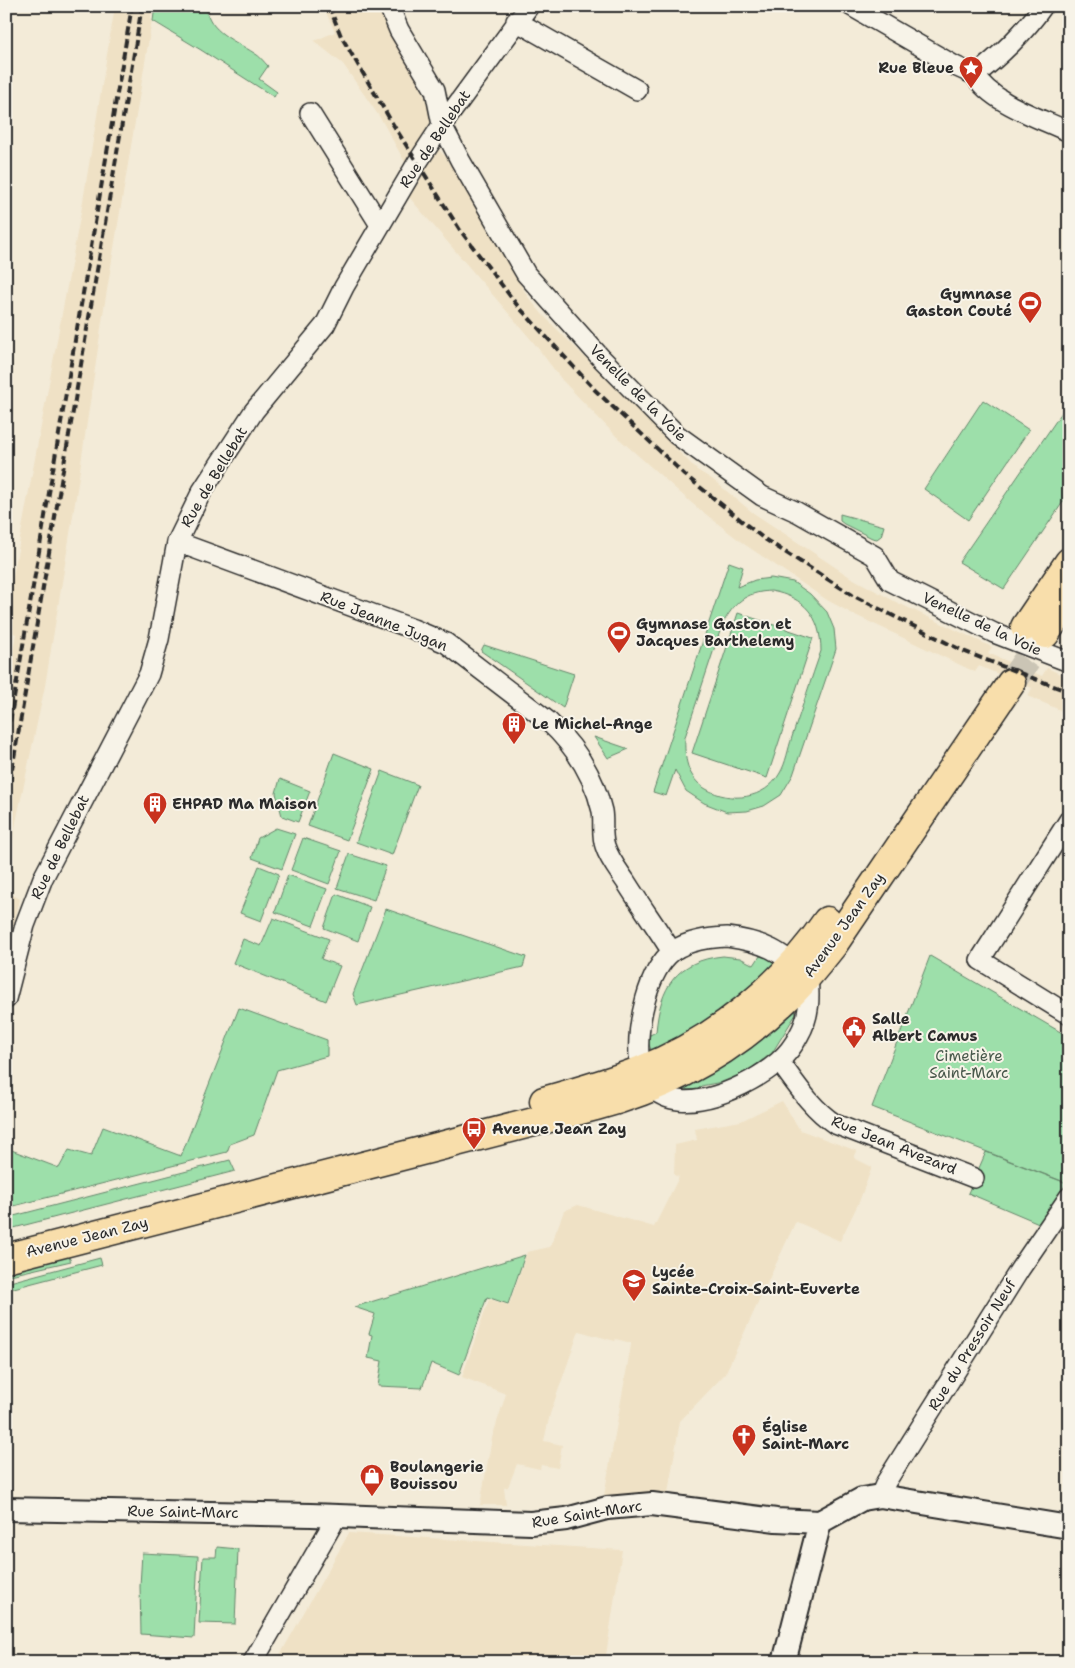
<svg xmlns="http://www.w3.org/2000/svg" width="1075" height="1668" viewBox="0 0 1075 1668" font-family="'Shantell Sans',sans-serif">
	<rect width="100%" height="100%" fill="#f3ebd8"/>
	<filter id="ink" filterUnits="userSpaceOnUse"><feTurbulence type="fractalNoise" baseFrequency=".02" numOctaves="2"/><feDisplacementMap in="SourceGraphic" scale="10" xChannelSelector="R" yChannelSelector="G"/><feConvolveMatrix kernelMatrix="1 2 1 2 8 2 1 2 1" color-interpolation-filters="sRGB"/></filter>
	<g filter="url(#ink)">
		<!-- built -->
		<path fill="#efe1c5" d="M 115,6 L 153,6 L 151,19 L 152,20 L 104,308 L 75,503 L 45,686 L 16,822 L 6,882 L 6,685 L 16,634 L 6,630 L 6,614 L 83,201 Z
			M 323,6 L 387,6 L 425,98 L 431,116 L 428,132 L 436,147 L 446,157 L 528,297 L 543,315 L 697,470 L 712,479 L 752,512 L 850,577 L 896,602 L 992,647 L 988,653 L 1042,676 L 1047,668 L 1069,678 L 1069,714 L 1028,696 L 1032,688 L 979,666 L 975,672 L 851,613 L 827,600 L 744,544 L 694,505 L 616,436 L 562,380 L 534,343 L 409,197 L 417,178 L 406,164 L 381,119 L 343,64 L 314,41 L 335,32 Z
			M 6,891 L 20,899 L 6,955 Z
			M 782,1101 L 800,1130 L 857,1151 L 854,1158 L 872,1167 L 859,1202 L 840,1241 L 797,1222 L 795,1223 L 725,1374 L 680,1421 L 668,1493 L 604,1496 L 631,1345 L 631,1343 L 616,1339 L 615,1341 L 579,1331 L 550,1414 L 544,1441 L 562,1445 L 558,1468 L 541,1465 L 540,1469 L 517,1464 L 508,1487 L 504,1488 L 506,1505 L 480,1505 L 492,1438 L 506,1394 L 462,1377 L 489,1299 L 509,1305 L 527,1252 L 550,1247 L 564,1211 L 578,1205 L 654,1227 L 679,1177 L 674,1175 L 675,1145 L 697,1140 L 695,1129 L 741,1121 Z
			M 349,1533 L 622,1550 L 605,1662 L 276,1662 Z"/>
		<!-- green -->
		<path fill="#9ddfaa" stroke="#64856a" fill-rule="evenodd" d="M 155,6 L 206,6 C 208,32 236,41 254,53 C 260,56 264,62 268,66 L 259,79 L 277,92 L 274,97 L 201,50 L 153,21 Z
			M 983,400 L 1029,430 L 968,520 L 924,489 Z
			M 1069,402 L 1069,493 L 1004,589 L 959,562 Z
			M 840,514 L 884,526 L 881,536 L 877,539 L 872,538 L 844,524 L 840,521 Z
			M 729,562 L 743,567 L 737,587 L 755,580 L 771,578 L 793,582 L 810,594 L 827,612 L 834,629 L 836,649 L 793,775 L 781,795 L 764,806 L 747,811 L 727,812 L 704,803 L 686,791 L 675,770 L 666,796 L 653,792 ZM 771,591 C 804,597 821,616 821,651 C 811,679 802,708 792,737 C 788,749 786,763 780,773 C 765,800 730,803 706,789 C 687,778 684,757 685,737 L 722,625 C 734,603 745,592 771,591 Z
			M 738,613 L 813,638 L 767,778 L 692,753 Z
			M 484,645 L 574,674 L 563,708 L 481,651 Z
			M 594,737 L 629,749 L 608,758 Z
			M 334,753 L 374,769 L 347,840 L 308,826 Z
			M 382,771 L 418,785 L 392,855 L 356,842 Z
			M 280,779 L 310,791 L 298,822 L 282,816 L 276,793 Z
			M 276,828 L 295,834 L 282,869 L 252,858 L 258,838 Z
			M 303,838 L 341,851 L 329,884 L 291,870 Z
			M 349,854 L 386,866 L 374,900 L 337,888 Z
			M 259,866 L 279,874 L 261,921 L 240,913 Z
			M 288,875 L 327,889 L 313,926 L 275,912 Z
			M 336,894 L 370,907 L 358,941 L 324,928 Z
			M 386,909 L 526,957 L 523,967 L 357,1005 L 353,994 Z
			M 273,918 L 329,939 L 321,959 L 340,966 L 326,1001 L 233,963 L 243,939 L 261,946 Z
			M 723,956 L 740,958 L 754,965 L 760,956 L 767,958 L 776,964 L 723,1018 L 652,1052 L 647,1040 L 650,1035 L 656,1032 C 660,987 676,961 723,956 Z
			M 930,956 L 1069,1037 L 1069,1180 L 1067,1183 L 872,1107 Z
			M 794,1006 L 796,1014 L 772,1053 L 748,1071 L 722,1082 L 701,1086 L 696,1091 L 678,1088 Z
			M 239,1008 L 327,1040 L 327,1056 L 277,1070 L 254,1135 L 230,1144 L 227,1152 L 6,1208 L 6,1148 L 59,1168 L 69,1150 L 91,1156 L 103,1127 L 181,1156 Z
			M 986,1152 L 1066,1183 L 1041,1224 L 968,1193 Z
			M 230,1160 L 235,1171 L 6,1230 L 6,1218 Z
			M 66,1252 L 71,1261 L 6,1276 L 6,1267 Z
			M 525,1255 L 508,1304 L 487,1297 L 459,1375 L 431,1363 L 422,1388 L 378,1386 L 382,1361 L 368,1358 L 372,1335 L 369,1334 L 375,1314 L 354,1307 Z
			M 100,1258 L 102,1265 L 6,1290 L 6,1283 Z
			M 217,1547 L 238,1549 L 235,1624 L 199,1623 L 203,1557 L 216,1557 Z
			M 142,1553 L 198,1556 L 194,1638 L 141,1634 L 140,1586 Z
			M 156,1654 L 212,1658 L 211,1662 L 156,1662 Z"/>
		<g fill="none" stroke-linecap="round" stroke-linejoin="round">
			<!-- primary-tunnel -->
			<path stroke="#cbc5b5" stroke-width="28" stroke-dasharray="28 14" stroke-linecap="butt" d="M 1011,683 L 1045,634"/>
			<defs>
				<path id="minor" d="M 389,6 L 399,30 L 435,90 L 442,125 L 460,160 L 526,274 L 602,359 L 677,435 L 762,496 L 797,512 L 875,556 L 890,581 L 994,633 L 1069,662
					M 851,6 L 955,66 L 975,75 C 999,57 1026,31 1043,6
					M 516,21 L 637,90
					M 975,75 C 991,103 1040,118 1069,132
					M 310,113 L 380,225
					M 177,542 L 413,629 L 446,643 L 548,721 C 575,746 594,776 602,811 C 604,822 601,835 605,846 C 609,859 618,870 626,882 C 641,906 657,928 672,952
					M 1069,820 L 980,960 L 1069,1015
					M 727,937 C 765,942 780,951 808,976 C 810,998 810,1016 799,1035 C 794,1045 786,1055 778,1062 C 751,1085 682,1120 651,1087 C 647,1084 642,1076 640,1071 C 639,1067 639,1061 639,1056 C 637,1025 647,971 673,951 C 689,940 709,938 727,937 Z
					M 6,999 L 25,925 L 43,878 L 149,674 L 159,639 L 177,542 L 202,491 L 254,411 L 325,325 L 344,287 L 417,163 L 442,125 L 529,6
					M 779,1061 C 796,1084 811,1108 835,1124 L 974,1178
					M 880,1496 L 886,1482 L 1020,1269 L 1069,1197
					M 253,1662 L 332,1525 L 332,1516"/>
				<path id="tertiary" d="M 6,1509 L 311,1515 L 531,1523 L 566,1519 L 607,1508 L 652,1504 L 776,1520 L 820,1522 L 862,1499 L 880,1496 L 1069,1527
					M 784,1662 L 820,1522"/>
				<path id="primary" d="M 1025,627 L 1069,562
					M 1045,634 L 1069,599
					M 544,1101 C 576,1092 608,1083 639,1071 C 714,1042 782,987 827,921
					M 6,1258 L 596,1106 C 667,1087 732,1051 785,1000 C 803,983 818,964 833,945 L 1011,683"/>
			</defs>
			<!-- minor casing -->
			<use href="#minor" stroke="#2b2b2b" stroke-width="22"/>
			<!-- tertiary casing -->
			<use href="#tertiary" stroke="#2b2b2b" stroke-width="26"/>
			<!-- primary casing -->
			<use href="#primary" stroke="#2b2b2b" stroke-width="31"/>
			<!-- minor -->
			<use href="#minor" stroke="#f7f3e8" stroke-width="19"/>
			<!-- tertiary -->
			<use href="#tertiary" stroke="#f7f3e8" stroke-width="22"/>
			<!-- primary -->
			<use href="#primary" stroke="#f8deab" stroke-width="28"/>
			<!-- rail -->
			<path stroke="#2b2b2b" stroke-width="4" stroke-dasharray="8 4" stroke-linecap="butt" d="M 329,6 L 341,36 L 394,126 L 460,230 L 517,305 L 595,390 L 685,475 L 763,538 L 854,596 L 963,651 L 1069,692
				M 6,745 L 132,6
				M 6,805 L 142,6"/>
		</g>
	</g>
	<!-- icons -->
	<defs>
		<symbol id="sight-pin" viewBox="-11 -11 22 30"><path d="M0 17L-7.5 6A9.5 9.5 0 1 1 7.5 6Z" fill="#c8321e" stroke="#f7f3e8"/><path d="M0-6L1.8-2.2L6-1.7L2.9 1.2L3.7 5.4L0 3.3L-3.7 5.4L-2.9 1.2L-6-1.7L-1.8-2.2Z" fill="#fff"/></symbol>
		<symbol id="stadium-pin" viewBox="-11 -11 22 30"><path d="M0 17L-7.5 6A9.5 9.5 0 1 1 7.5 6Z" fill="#c8321e" stroke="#f7f3e8"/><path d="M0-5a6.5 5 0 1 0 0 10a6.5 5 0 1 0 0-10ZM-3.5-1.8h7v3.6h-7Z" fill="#fff"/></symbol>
		<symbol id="building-pin" viewBox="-11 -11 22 30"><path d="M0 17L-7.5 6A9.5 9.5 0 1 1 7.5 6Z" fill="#c8321e" stroke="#f7f3e8"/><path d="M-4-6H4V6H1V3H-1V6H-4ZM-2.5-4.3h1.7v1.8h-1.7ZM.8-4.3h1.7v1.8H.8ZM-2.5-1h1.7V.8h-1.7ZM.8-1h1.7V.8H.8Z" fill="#fff"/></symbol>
		<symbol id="civic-pin" viewBox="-11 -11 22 30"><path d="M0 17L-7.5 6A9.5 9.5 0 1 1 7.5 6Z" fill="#c8321e" stroke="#f7f3e8"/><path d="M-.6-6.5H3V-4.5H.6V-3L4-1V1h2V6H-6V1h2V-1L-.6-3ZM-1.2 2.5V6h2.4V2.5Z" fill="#fff"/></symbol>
		<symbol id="bus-pin" viewBox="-11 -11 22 30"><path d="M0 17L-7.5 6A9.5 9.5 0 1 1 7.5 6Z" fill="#c8321e" stroke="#f7f3e8"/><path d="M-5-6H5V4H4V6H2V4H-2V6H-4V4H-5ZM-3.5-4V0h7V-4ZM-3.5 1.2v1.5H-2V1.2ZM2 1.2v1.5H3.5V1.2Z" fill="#fff"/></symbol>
		<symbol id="school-pin" viewBox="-11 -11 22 30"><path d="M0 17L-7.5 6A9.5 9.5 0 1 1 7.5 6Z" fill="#c8321e" stroke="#f7f3e8"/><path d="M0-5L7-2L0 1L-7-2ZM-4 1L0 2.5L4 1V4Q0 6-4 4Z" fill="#fff"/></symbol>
		<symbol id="church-pin" viewBox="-11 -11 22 30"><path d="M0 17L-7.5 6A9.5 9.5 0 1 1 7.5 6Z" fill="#c8321e" stroke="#f7f3e8"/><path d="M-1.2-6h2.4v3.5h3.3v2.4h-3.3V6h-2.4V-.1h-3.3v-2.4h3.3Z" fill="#fff"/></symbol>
		<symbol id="shop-pin" viewBox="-11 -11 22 30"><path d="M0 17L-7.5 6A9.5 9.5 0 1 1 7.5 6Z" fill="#c8321e" stroke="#f7f3e8"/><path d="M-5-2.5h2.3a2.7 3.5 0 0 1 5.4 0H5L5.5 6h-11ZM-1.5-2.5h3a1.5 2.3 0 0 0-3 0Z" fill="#fff"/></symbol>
	</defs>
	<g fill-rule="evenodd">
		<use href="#sight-pin" x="957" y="54" width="28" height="38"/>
		<use href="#stadium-pin" x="1016" y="289" width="28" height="38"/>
		<use href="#stadium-pin" x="605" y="619" width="28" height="38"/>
		<use href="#building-pin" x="500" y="710" width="28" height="38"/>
		<use href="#building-pin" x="141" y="790" width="28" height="38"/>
		<use href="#civic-pin" x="840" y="1014" width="28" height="38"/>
		<use href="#bus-pin" x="460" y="1115" width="28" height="38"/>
		<use href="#school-pin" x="620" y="1267" width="28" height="38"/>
		<use href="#church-pin" x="730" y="1422" width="28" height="38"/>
		<use href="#shop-pin" x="358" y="1462" width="28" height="38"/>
	</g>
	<g text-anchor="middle" stroke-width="4" stroke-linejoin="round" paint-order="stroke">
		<!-- poi labels -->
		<g font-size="15" font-weight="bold" fill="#2b2b2b" stroke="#f7f3e8" text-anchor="start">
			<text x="954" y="73" text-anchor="end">Rue Bleue</text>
			<text x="1012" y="299" text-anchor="end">Gymnase<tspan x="1012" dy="17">Gaston Couté</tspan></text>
			<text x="636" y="629">Gymnase Gaston et<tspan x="636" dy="17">Jacques Barthelemy</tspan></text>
			<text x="532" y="729">Le Michel-Ange</text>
			<text x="172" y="809">EHPAD Ma Maison</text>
			<text x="872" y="1024">Salle<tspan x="872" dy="17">Albert Camus</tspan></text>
			<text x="492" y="1134">Avenue Jean Zay</text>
			<text x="652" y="1277">Lycée<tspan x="652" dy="17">Sainte-Croix-Saint-Euverte</tspan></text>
			<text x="762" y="1432">Église<tspan x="762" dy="17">Saint-Marc</tspan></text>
			<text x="390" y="1472">Boulangerie<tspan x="390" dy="17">Bouissou</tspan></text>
		</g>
		<!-- street labels -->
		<g font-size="15" fill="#2b2b2b" stroke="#f7f3e8">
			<text transform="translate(435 139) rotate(-56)" y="5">Rue de Bellebat</text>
			<text transform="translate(638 393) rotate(45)" y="5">Venelle de la Voie</text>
			<text transform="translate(214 477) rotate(-59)" y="5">Rue de Bellebat</text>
			<text transform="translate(384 621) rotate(22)" y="5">Rue Jeanne Jugan</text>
			<text transform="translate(982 624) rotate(25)" y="5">Venelle de la Voie</text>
			<text transform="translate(60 847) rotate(-64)" y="5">Rue de Bellebat</text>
			<text transform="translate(844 925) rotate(-54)" y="5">Avenue Jean Zay</text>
			<text transform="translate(894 1145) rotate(22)" y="5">Rue Jean Avezard</text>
			<text transform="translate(87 1237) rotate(-14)" y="5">Avenue Jean Zay</text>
			<text transform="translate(972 1345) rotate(-58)" y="5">Rue du Pressoir Neuf</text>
			<text transform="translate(183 1512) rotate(1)" y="5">Rue Saint-Marc</text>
			<text transform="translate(587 1514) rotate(-9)" y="5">Rue Saint-Marc</text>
		</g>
		<!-- park labels -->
		<g font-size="15" fill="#48584b" stroke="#f7f3e8">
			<text x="969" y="1061">Cimetière<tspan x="969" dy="17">Saint-Marc</tspan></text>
		</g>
	</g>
	<!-- margin -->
	<rect width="1075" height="1668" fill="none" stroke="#f7f3e8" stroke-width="25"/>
	<rect x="12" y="12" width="1050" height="1643" fill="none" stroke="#2b2b2b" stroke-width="2" filter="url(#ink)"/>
</svg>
